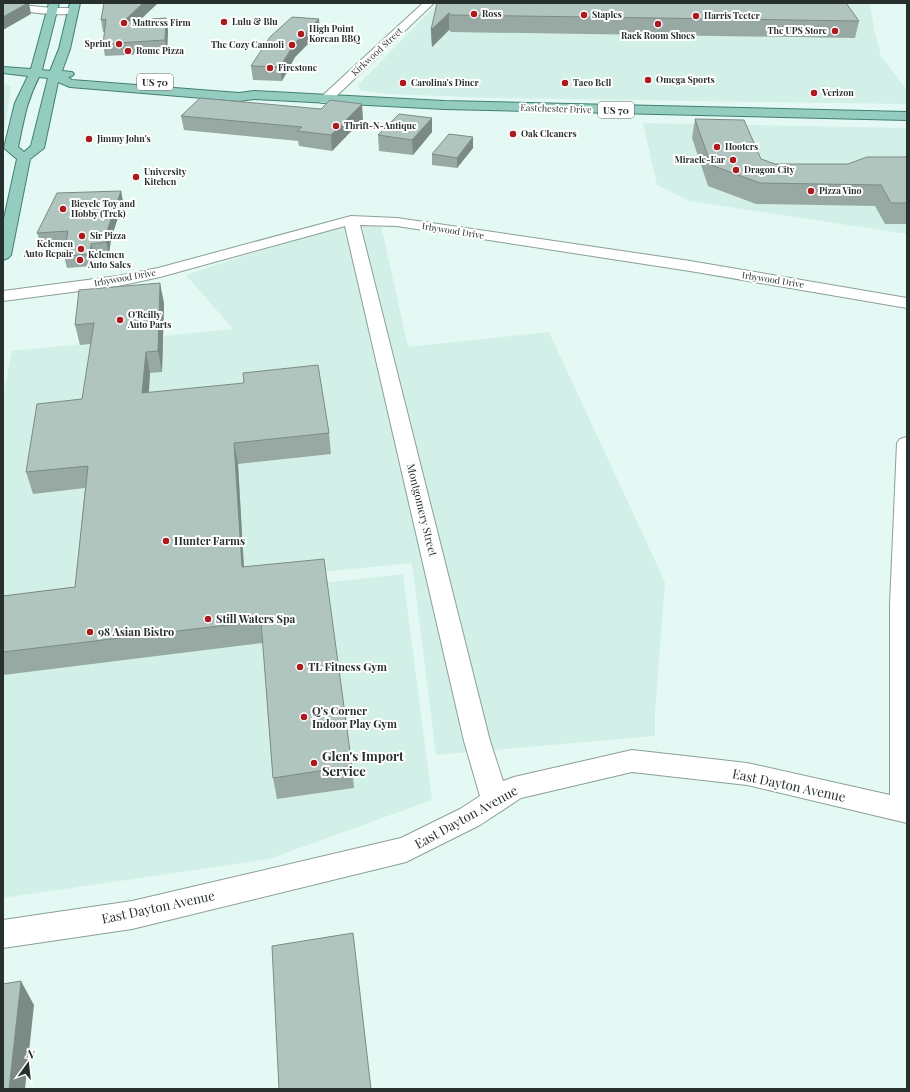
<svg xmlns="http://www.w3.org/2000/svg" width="910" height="1092" viewBox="0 0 910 1092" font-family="'Playfair Display',serif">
	<rect width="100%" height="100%" fill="#e4f9f3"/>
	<!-- built -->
	<path fill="#d2f0e8" d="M 438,3 L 870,3 L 874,29 L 881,56 L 907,90 L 907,104 L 495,98 L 386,94 L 360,90 L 358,85 Z
		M 3,83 L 11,87 L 3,139 Z
		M 643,123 L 907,128 L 907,234 L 689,201 L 657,185 Z
		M 381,225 L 408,347 L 549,332 L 665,582 L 655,712 L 655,736 L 436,755 L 412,563 L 3,604 L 3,396 L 12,351 L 233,329 L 186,275 L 321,230 Z
		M 403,574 L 432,800 L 269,859 L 3,898 L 3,619 Z"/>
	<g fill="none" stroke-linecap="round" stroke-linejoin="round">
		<defs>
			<path id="minor" d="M 3,3 L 51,8 L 73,8 L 78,11 C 71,19 16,10 3,9 Z
				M 423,3 L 434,3 L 329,103 L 321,103 L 319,100 L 321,97 Z
				M 351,216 L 397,218 L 690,261 L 907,298 L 907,308 L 690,271 L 397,226 L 360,225 L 490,741 L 503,781 L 514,777 L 632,750 L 747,763 L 890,795 L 890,605 L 897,443 L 900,439 L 907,437 L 907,823 L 747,785 L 632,772 L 521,798 L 480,825 L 406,862 L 132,929 L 3,948 L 3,920 L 132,901 L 401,838 L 460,809 L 480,796 L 464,741 L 345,226 L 160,277 L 118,286 L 3,301 L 3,291 L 118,276 L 158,268 Z"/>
			<path id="primary" d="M 49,3 L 59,3 L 42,70 L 50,71 L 59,49 L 70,3 L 80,3 L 70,49 L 62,71 L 72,72 L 74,74 L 72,76 L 68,77 L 72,80 L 239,93 L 254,91 L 444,101 L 907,112 L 907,120 L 444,109 L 254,99 L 239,101 L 70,87 L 58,82 L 44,148 L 30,159 L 11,255 L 8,258 L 3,260 L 3,223 L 17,159 L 4,148 L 15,103 L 28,76 L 3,73 L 3,67 L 31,69 ZM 39,77 L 48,78 L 31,146 L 24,152 L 18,147 C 24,120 26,102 39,77 Z"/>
		</defs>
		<!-- minor casing -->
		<use href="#minor" stroke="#8b9f99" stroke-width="2"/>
		<!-- primary casing -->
		<use href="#primary" stroke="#408072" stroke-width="2"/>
		<!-- minor -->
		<use href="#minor" fill="#fff" fill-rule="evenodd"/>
		<!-- primary -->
		<use href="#primary" fill="#94cdc0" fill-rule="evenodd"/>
	</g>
	<!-- wall -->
	<path fill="#98a9a4" d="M 158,3 L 140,20 L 166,18 L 168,30 L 167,53 L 105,56 L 103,44 L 105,32 L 103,32 L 101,20 Z
		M 437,3 L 859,21 L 855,38 L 451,32 L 449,30 L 432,47 L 431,30 Z
		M 320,32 L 295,57 L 282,81 L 253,80 L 251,66 Z
		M 321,109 L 363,119 L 332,151 L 299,146 L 298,141 L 184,130 L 181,116 Z
		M 432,118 L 432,132 L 413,155 L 379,151 L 378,135 Z
		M 695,119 L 761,159 L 775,164 L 848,164 L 907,157 L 907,224 L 885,224 L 875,206 L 756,204 L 708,186 L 692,138 Z
		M 473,137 L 473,148 L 457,168 L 432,165 L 432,154 Z
		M 121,191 L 123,202 L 111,239 L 109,254 L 94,255 L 93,266 L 67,268 L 64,256 L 66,242 L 41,244 L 37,233 Z
		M 164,303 L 162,372 L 150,373 L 149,393 L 329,433 L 331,454 L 238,464 L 244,567 L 352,766 L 354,788 L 277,799 L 273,778 L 263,643 L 3,675 L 3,596 L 75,587 L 85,488 L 33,494 L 26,472 L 82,399 L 91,344 L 80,345 L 75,325 Z"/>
	<!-- shaded-wall -->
	<path fill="#7c8a86" d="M 28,3 L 29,3 L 31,14 L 3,30 L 3,17 Z
		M 143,3 L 158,3 L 126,33 L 124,21 Z
		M 449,13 L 449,30 L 432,47 L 431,30 Z
		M 166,18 L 168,30 L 167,53 L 165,40 Z
		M 319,19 L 320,32 L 295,57 L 282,81 L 280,67 L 294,44 Z
		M 362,104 L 363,119 L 332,151 L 331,135 Z
		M 432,118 L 432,132 L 413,155 L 412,140 Z
		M 473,137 L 473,148 L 457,168 L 457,158 Z
		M 121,191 L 123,202 L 111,239 L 109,254 L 106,242 L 108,228 Z
		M 91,244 L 94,255 L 93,266 L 90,254 Z
		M 160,283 L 164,303 L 162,372 L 158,351 Z
		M 146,352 L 150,373 L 147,414 L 142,393 Z
		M 234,443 L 238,464 L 245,589 L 242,567 Z
		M 21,981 L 34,1005 L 25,1089 L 9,1089 Z"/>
	<!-- building -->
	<path fill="#b1c5bf" stroke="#7c8a86" d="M 3,3 L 28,3 L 3,17 Z
		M 104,3 L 143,3 L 124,21 L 166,18 L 165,40 L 103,44 L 106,19 L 101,20 Z
		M 437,3 L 846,3 L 859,21 L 451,15 L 449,13 L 431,30 Z
		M 292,17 L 319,19 L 294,44 L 280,67 L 251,66 L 270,37 Z
		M 200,98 L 321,109 L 330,100 L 362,104 L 331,135 L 297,131 L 302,127 L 181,116 Z
		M 399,114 L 432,118 L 412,140 L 378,135 Z
		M 695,119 L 744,120 L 761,159 L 775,164 L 848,164 L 867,157 L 907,157 L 907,203 L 891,203 L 881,185 L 760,183 L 711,165 Z
		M 449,134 L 473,137 L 457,158 L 432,154 Z
		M 121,191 L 108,228 L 106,242 L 91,244 L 90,254 L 64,256 L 68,231 L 37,233 L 57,193 Z
		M 160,283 L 158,351 L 146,352 L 142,393 L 244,383 L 243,373 L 318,365 L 329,433 L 234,443 L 242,567 L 324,559 L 352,766 L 273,778 L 261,621 L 3,652 L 3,596 L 75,587 L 88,466 L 26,472 L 37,404 L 82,399 L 94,323 L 75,325 L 79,290 Z
		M 353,933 L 371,1089 L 279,1089 L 272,946 Z
		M 21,981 L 9,1089 L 3,1089 L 3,984 Z"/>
	<!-- markers -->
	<g fill="#ac191e" stroke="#fff" stroke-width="1.5">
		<circle cx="474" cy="14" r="4"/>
		<circle cx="584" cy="15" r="4"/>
		<circle cx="696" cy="16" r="4"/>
		<circle cx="224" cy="22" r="4"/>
		<circle cx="124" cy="23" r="4"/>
		<circle cx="658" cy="24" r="4"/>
		<circle cx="835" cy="31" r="4"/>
		<circle cx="301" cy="34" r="4"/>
		<circle cx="119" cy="44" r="4"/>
		<circle cx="292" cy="45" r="4"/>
		<circle cx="128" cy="51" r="4"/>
		<circle cx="270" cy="68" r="4"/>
		<circle cx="648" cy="80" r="4"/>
		<circle cx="403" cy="83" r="4"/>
		<circle cx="565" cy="83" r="4"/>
		<circle cx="814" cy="93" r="4"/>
		<circle cx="336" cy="126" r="4"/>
		<circle cx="513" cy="134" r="4"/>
		<circle cx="89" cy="139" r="4"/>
		<circle cx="717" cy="147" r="4"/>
		<circle cx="733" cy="160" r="4"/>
		<circle cx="736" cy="170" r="4"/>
		<circle cx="136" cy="177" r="4"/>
		<circle cx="811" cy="191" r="4"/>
		<circle cx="63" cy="209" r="4"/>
		<circle cx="82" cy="236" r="4"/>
		<circle cx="81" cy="249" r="4"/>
		<circle cx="80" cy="260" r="4"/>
		<circle cx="120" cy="320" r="4"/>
		<circle cx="166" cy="541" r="4"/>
		<circle cx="208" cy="619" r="4"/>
		<circle cx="90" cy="632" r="4"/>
		<circle cx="300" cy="667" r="4"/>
		<circle cx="304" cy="717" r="4"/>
		<circle cx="314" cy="763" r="4"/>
	</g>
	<g text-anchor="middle" stroke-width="4" stroke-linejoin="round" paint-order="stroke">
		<!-- far-poi labels -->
		<g font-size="9" font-weight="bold" fill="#28302e" stroke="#fff" text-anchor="start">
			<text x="482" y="17">Ross</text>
			<text x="592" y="18">Staples</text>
			<text x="704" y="19">Harris Teeter</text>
			<text x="232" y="25">Lulu &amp; Blu</text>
			<text x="132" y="26">Mattress Firm</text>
			<text x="309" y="32">High Point<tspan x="309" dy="10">Korean BBQ</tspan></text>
			<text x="827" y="34" text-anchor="end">The UPS Store</text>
			<text x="658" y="39" text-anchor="middle">Rack Room Shoes</text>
			<text x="111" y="47" text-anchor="end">Sprint</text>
			<text x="284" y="48" text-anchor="end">The Cozy Cannoli</text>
			<text x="136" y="54">Rome Pizza</text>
			<text x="278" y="71">Firestone</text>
			<text x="656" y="83">Omega Sports</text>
			<text x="411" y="86">Carolina's Diner</text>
			<text x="573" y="86">Taco Bell</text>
			<text x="822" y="96">Verizon</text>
			<text x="344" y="129">Thrift-N-Antique</text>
			<text x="521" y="137">Oak Cleaners</text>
			<text x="97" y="142">Jimmy John's</text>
			<text x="725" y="150">Hooters</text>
			<text x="725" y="163" text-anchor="end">Miracle-Ear</text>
			<text x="744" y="173">Dragon City</text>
			<text x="144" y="175">University<tspan x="144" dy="10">Kitchen</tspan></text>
			<text x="819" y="194">Pizza Vino</text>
			<text x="71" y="207">Bicycle Toy and<tspan x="71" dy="10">Hobby (Trek)</tspan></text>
			<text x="90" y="239">Sir Pizza</text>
			<text x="73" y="247" text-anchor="end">Kelemen<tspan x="73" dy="10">Auto Repair</tspan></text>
			<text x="88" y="258">Kelemen<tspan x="88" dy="10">Auto Sales</tspan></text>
			<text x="128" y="318">O'Reilly<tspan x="128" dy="10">Auto Parts</tspan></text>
		</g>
		<!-- far-street labels -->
		<g font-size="9" fill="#28302e" stroke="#fff">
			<text transform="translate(377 52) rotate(-43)" y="3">Kirkwood Street</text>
			<text transform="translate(556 109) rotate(2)" y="3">Eastchester Drive</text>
			<text transform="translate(453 231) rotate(9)" y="3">Irbywood Drive</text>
			<text transform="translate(125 278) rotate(-10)" y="3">Irbywood Drive</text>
			<text transform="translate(773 280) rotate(9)" y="3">Irbywood Drive</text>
		</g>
		<!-- shield labels -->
		<g fill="#fff" stroke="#686e6d" stroke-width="1">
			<rect x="137" y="74" width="36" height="16" rx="3"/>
			<rect x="598" y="102" width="36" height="16" rx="3"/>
		</g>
		<g font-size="10" font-weight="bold" fill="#28302e">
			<text x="155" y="86">US 70</text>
			<text x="616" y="114">US 70</text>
		</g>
		<!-- street labels -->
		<g font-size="11" fill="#28302e" stroke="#fff">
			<text transform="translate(422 510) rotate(76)" y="4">Montgomery Street</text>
		</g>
		<!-- poi labels -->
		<g font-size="11" font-weight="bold" fill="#28302e" stroke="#fff" text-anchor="start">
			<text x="174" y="545">Hunter Farms</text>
			<text x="216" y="623">Still Waters Spa</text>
			<text x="98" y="636">98 Asian Bistro</text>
			<text x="308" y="671">TL Fitness Gym</text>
			<text x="312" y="715">Q's Corner<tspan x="312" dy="13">Indoor Play Gym</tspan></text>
		</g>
		<!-- near-poi labels -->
		<g font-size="13" font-weight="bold" fill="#28302e" stroke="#fff" text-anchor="start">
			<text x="322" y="761">Glen's Import<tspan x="322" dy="15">Service</tspan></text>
		</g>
		<!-- near-street labels -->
		<g font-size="13" fill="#28302e" stroke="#fff">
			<text transform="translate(789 785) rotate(12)" y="5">East Dayton Avenue</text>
			<text transform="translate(466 817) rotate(-29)" y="5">East Dayton Avenue</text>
			<text transform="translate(158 907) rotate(-12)" y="5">East Dayton Avenue</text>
		</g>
	</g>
	<!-- border -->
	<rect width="910" height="1092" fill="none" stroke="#28302e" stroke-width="8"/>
	<!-- north arrow -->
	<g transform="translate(28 1064) rotate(15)" stroke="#ffffff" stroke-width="3" paint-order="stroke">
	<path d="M0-3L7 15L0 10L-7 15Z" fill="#28302e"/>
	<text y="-6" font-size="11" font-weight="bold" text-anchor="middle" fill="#28302e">N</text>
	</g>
</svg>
